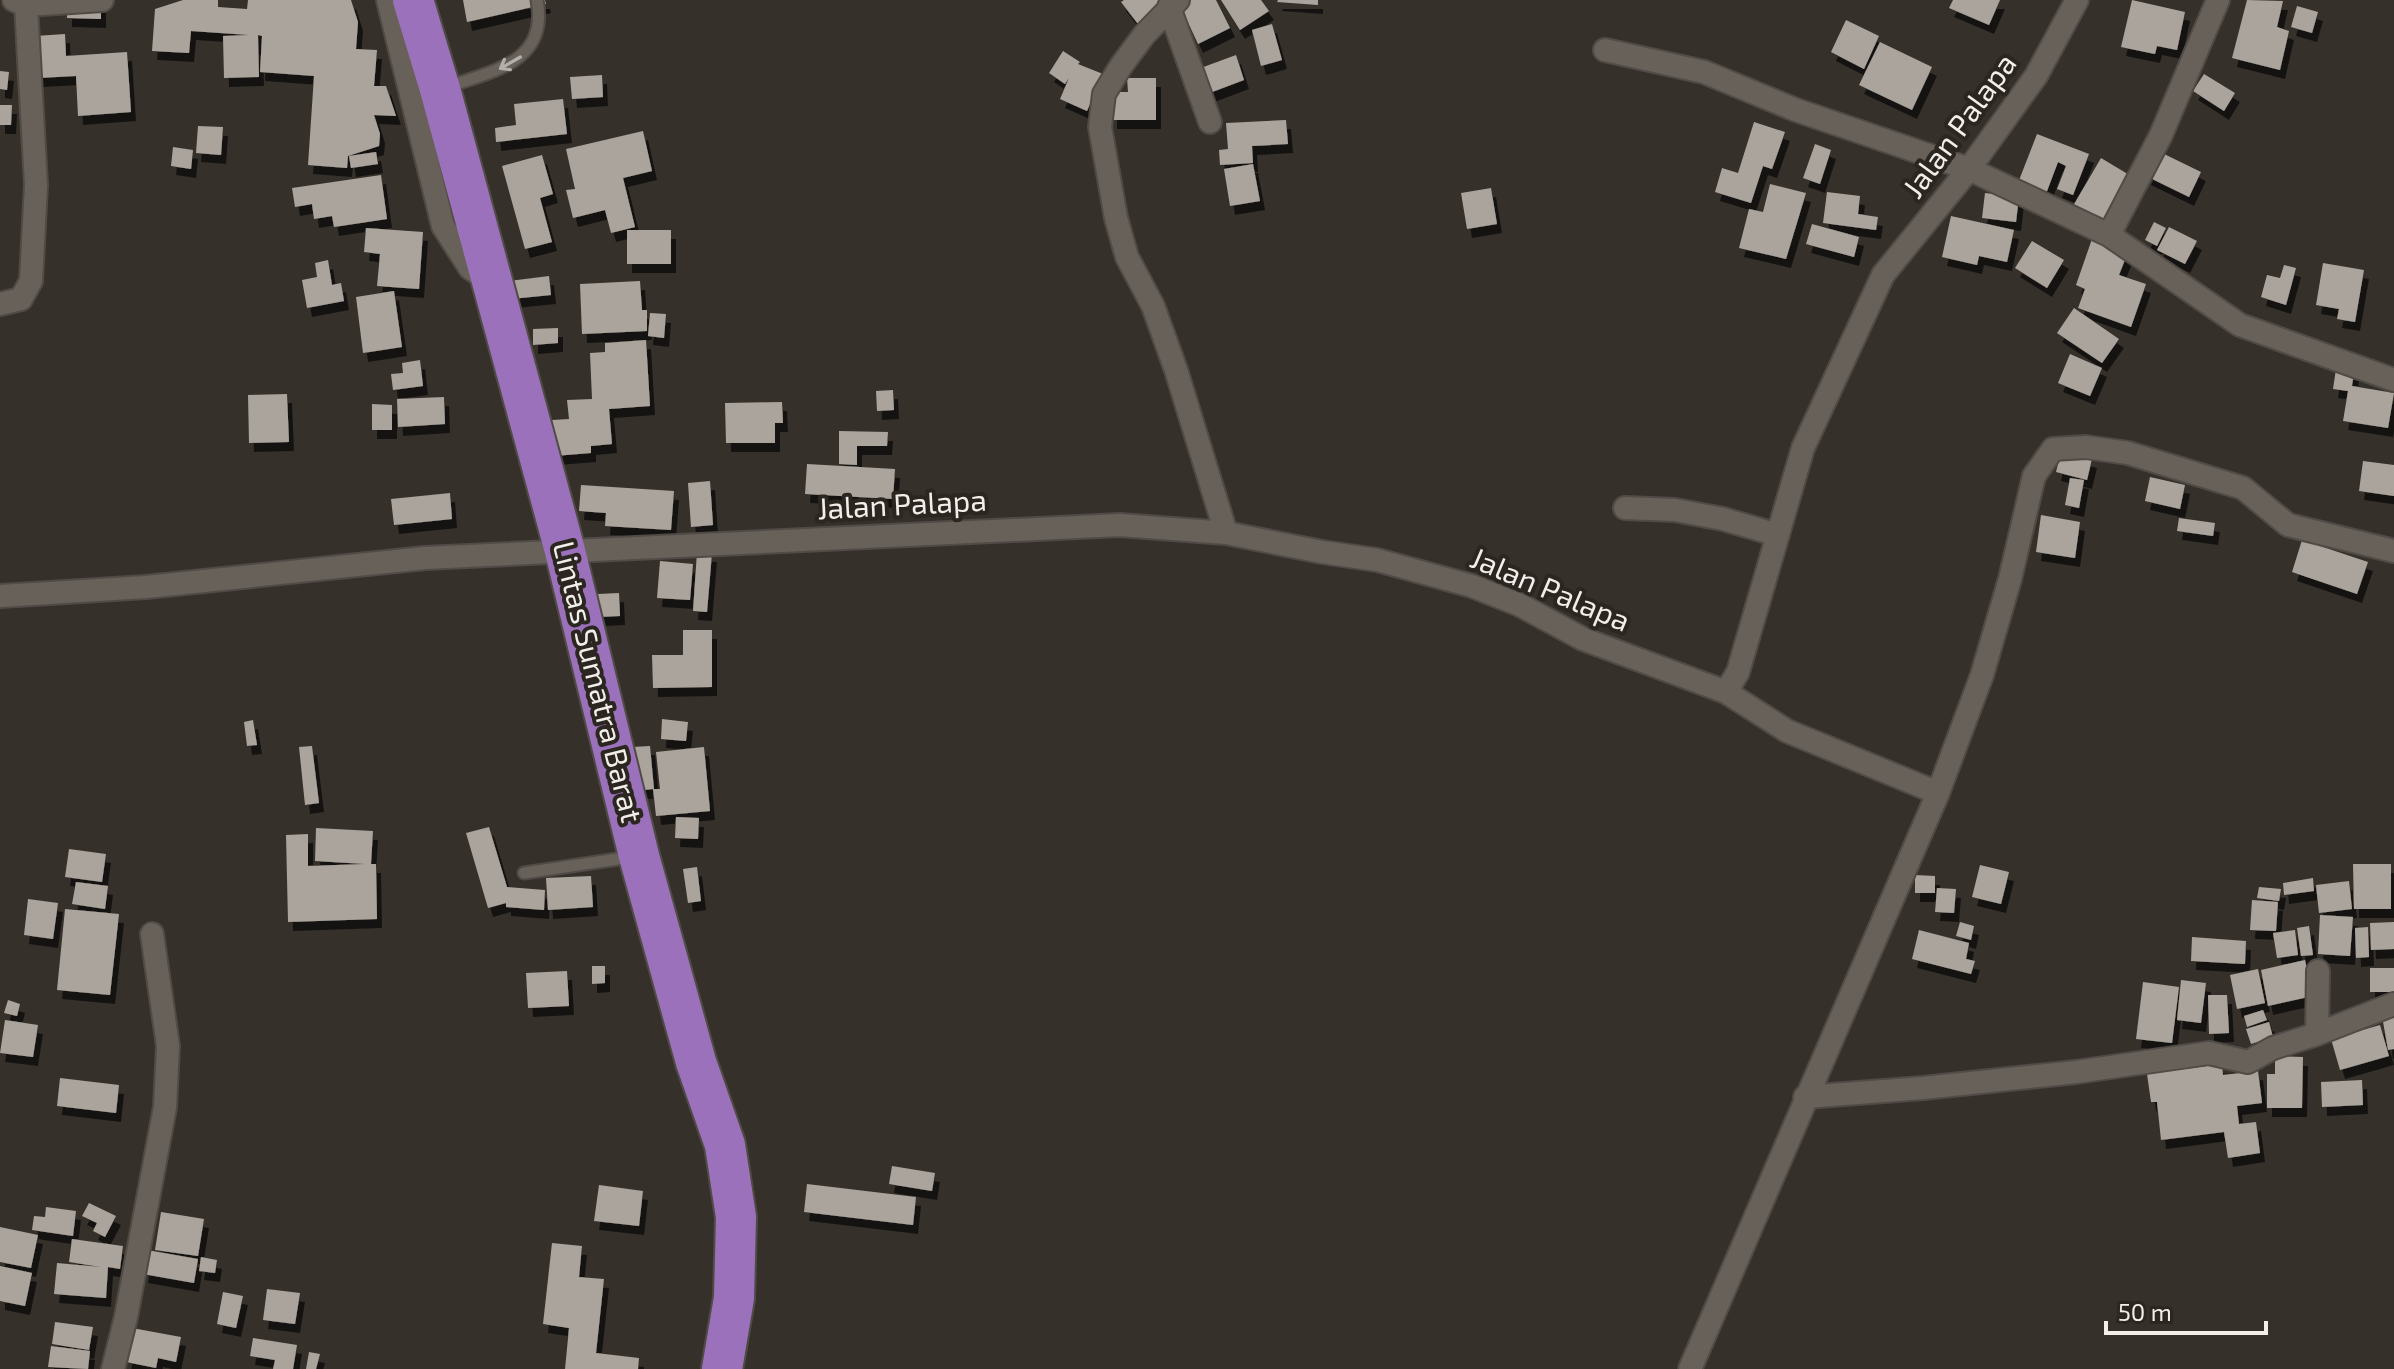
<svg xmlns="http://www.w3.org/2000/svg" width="2394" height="1369" viewBox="0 0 2394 1369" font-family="'Exo 2',sans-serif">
	<defs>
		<filter id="shadow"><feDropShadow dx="5" dy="9" stdDeviation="0" flood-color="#0009"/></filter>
	</defs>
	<rect width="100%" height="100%" fill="#35302a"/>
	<!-- building -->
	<path fill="#aba49d" filter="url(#shadow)" d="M 183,0 L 218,0 L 218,7 L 247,9 L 248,0 L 351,0 L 358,22 L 356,49 L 377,50 L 374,86 L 386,86 L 396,116 L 374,115 L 380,134 L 379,146 L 348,156 L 347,168 L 308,165 L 314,76 L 260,72 L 262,36 L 258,35 L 259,77 L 224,78 L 223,36 L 249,35 L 191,31 L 189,53 L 152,51 L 155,9 Z
		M 463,0 L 545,0 L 546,4 L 467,22 Z
		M 1124,0 L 1163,0 L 1166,3 L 1138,24 L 1121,2 Z
		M 1190,0 L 1216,0 L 1230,28 L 1198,44 L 1180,5 Z
		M 1221,0 L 1261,0 L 1269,11 L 1240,30 Z
		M 1278,0 L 1318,0 L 1318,5 L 1277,2 Z
		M 1953,0 L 2000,0 L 1989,25 L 1949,8 Z
		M 2132,0 L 2185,12 L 2177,50 L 2157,46 L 2155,54 L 2121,47 Z
		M 2247,0 L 2283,1 L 2277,27 L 2289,31 L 2280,70 L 2232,58 Z
		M 67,4 L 101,4 L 101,19 L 67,18 Z
		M 2297,6 L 2318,12 L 2312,33 L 2291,27 Z
		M 1846,20 L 1879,36 L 1864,69 L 1831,52 Z
		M 1272,24 L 1282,60 L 1261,66 L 1252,30 Z
		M 65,34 L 66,56 L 127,52 L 131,112 L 78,116 L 76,76 L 38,78 L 35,36 Z
		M 1880,42 L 1932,67 L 1912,110 L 1859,85 Z
		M 1063,51 L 1080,62 L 1078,64 L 1103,74 L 1087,111 L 1060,99 L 1069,78 L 1065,84 L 1049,73 Z
		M 1236,55 L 1244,80 L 1207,94 L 1198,69 Z
		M 0,71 L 9,72 L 7,90 L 0,89 Z
		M 2204,74 L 2235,93 L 2224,111 L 2193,91 Z
		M 602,75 L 603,97 L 572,99 L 570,77 Z
		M 1127,78 L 1156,78 L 1156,120 L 1112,120 L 1112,92 L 1128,92 Z
		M 563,99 L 567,134 L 496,142 L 495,128 L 516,125 L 514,104 Z
		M 0,105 L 12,105 L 11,125 L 0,125 Z
		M 1286,120 L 1288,144 L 1252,146 L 1253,163 L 1220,165 L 1219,150 L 1228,149 L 1226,123 Z
		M 1754,122 L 1785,132 L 1772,169 L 1763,166 L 1751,203 L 1715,192 L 1722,168 L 1738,173 Z
		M 198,126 L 223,127 L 221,155 L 196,153 Z
		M 643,131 L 652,171 L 623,178 L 635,227 L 611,233 L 605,210 L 573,218 L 566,190 L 575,189 L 566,149 Z
		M 2037,134 L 2089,154 L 2073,195 L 2057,189 L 2066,166 L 2058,162 L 2044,199 L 2016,188 Z
		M 1815,144 L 1831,150 L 1820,184 L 1803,178 Z
		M 173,147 L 193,150 L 191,169 L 171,166 Z
		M 2158,151 L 2201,172 L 2189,197 L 2146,176 Z
		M 376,152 L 378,164 L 351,168 L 349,156 Z
		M 542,155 L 553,194 L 540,198 L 552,242 L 525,249 L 502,166 Z
		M 2101,158 L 2131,176 L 2103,224 L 2073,206 Z
		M 1253,164 L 1260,201 L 1230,206 L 1224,169 Z
		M 381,175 L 387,219 L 334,227 L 332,216 L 314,219 L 312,204 L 295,207 L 292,188 Z
		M 1770,184 L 1806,193 L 1786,259 L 1739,248 L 1749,209 L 1763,212 Z
		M 1491,188 L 1497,224 L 1467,229 L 1461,193 Z
		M 1827,192 L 1860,196 L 1858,214 L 1878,217 L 1876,230 L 1823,223 Z
		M 1985,193 L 2019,197 L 2016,222 L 1982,218 Z
		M 1951,216 L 2014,230 L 2007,262 L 1979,256 L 1977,265 L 1942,257 Z
		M 2154,222 L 2166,228 L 2157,246 L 2145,240 Z
		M 1812,224 L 1859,237 L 1854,257 L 1806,244 Z
		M 2169,227 L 2197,241 L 2185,264 L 2157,250 Z
		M 366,228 L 423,232 L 419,289 L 377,286 L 380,254 L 364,252 Z
		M 627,230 L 671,230 L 671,264 L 627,264 Z
		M 2092,239 L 2128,252 L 2119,275 L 2146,284 L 2131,327 L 2078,308 L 2085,289 L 2076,285 Z
		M 2032,241 L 2064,260 L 2047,288 L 2015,268 Z
		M 328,260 L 332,285 L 341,283 L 344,301 L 307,308 L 302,280 L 317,277 L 315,263 Z
		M 2323,263 L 2364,270 L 2355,322 L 2337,319 L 2339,309 L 2316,305 Z
		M 2284,265 L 2296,268 L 2286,305 L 2261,297 L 2267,275 L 2280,278 Z
		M 549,276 L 551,295 L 511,299 L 509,281 Z
		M 640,281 L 642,310 L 647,310 L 647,331 L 582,334 L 580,284 Z
		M 394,291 L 402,347 L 363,353 L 356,297 Z
		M 2074,308 L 2119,339 L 2102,363 L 2057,333 Z
		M 650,313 L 666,314 L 664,338 L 648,336 Z
		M 558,328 L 558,343 L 533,345 L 533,329 Z
		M 646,340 L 650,406 L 609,409 L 612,444 L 591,446 L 591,453 L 554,456 L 552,420 L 569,419 L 567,400 L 592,399 L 590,353 L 605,352 L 605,343 Z
		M 2070,354 L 2102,368 L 2090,396 L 2058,383 Z
		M 420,360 L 423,386 L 393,390 L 391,374 L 403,373 L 402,363 Z
		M 2336,369 L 2354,372 L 2352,386 L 2394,393 L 2388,428 L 2343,421 L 2348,391 L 2333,389 Z
		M 893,390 L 894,410 L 877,411 L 876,391 Z
		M 287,394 L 289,442 L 249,443 L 248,395 Z
		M 444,397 L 445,424 L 398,427 L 397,399 Z
		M 782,402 L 783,423 L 775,423 L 775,443 L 726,443 L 725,403 Z
		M 372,404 L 392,405 L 392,430 L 372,430 Z
		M 839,431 L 888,432 L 887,446 L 857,446 L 857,465 L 839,464 Z
		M 2061,451 L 2092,459 L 2087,480 L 2056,472 Z
		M 2363,461 L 2394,465 L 2394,496 L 2359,491 Z
		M 807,464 L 895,469 L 893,499 L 805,494 Z
		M 2150,477 L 2185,485 L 2180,509 L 2145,501 Z
		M 2070,478 L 2084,480 L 2079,508 L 2065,505 Z
		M 710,481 L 713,525 L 691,527 L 688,483 Z
		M 581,485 L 674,491 L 671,530 L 605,526 L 606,513 L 579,511 Z
		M 450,493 L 452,519 L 394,525 L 391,499 Z
		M 2041,515 L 2080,522 L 2075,558 L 2036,552 Z
		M 2179,518 L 2215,523 L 2213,536 L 2177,531 Z
		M 2302,540 L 2368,562 L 2357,594 L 2292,572 Z
		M 697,552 L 712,553 L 707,612 L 693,611 Z
		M 660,561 L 693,564 L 690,600 L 657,598 Z
		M 619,593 L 620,616 L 599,617 L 598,594 Z
		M 683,630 L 712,630 L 712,687 L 653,688 L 652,655 L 683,655 Z
		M 662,719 L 688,722 L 686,741 L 661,739 Z
		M 253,720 L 257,745 L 247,746 L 244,722 Z
		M 312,746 L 319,803 L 305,805 L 299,747 Z
		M 650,746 L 654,789 L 660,789 L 656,752 L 704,747 L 710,811 L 656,816 L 653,789 L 635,791 L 632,747 Z
		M 676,817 L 699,818 L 698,839 L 675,838 Z
		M 489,827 L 507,887 L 545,890 L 544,910 L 506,907 L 506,903 L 488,908 L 466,833 Z
		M 316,828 L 373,831 L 371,864 L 376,864 L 377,919 L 288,922 L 286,835 L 308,834 L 308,866 L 365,864 L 315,861 Z
		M 69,849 L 106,854 L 102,882 L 65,877 Z
		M 2353,864 L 2391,864 L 2391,909 L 2354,909 Z
		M 1980,865 L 2009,872 L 2001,904 L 1972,897 Z
		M 697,867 L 701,901 L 688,903 L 683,869 Z
		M 1915,875 L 1935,876 L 1935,893 L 1915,893 Z
		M 591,876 L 593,907 L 548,910 L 546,878 Z
		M 2313,878 L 2314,891 L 2284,895 L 2283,883 Z
		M 2349,881 L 2352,909 L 2319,913 L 2316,885 Z
		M 76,882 L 108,886 L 105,909 L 72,904 Z
		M 2259,887 L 2281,889 L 2279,901 L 2257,898 Z
		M 1937,888 L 1956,889 L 1954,913 L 1935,912 Z
		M 28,899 L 58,903 L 53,939 L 24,935 Z
		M 2252,900 L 2278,902 L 2276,931 L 2250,930 Z
		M 65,909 L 119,914 L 110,995 L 57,990 Z
		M 2320,915 L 2353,917 L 2350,956 L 2318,954 Z
		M 1960,922 L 1974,926 L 1971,940 L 1956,936 Z
		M 2394,922 L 2394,949 L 2371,950 L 2370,923 Z
		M 2309,926 L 2313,955 L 2301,956 L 2297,928 Z
		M 2368,927 L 2369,957 L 2356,958 L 2355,928 Z
		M 1919,930 L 1969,943 L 1966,959 L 1975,961 L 1971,974 L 1912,959 Z
		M 2295,930 L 2298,955 L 2277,958 L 2273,933 Z
		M 2192,937 L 2246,941 L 2245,964 L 2191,961 Z
		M 2305,960 L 2313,996 L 2268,1006 L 2261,970 Z
		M 592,966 L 605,966 L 605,983 L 592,984 Z
		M 2370,968 L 2394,968 L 2394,992 L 2370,992 Z
		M 2258,969 L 2265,1003 L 2237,1009 L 2230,975 Z
		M 567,971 L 569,1006 L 528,1008 L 526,973 Z
		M 2181,980 L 2206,983 L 2201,1023 L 2177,1020 Z
		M 2143,982 L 2179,987 L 2172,1043 L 2136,1039 Z
		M 2208,995 L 2227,995 L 2229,1033 L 2209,1034 Z
		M 8,1000 L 20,1004 L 17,1016 L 4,1013 Z
		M 2263,1010 L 2267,1020 L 2247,1027 L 2244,1016 Z
		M 2394,1014 L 2394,1049 L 2388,1050 L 2382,1016 Z
		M 5,1020 L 38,1025 L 33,1057 L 0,1053 Z
		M 2269,1022 L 2273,1037 L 2251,1044 L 2246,1029 Z
		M 2380,1025 L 2389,1056 L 2340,1070 L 2331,1039 Z
		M 2275,1056 L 2303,1057 L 2302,1108 L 2267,1108 L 2267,1074 L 2275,1074 Z
		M 2222,1064 L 2223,1075 L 2258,1071 L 2262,1103 L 2237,1106 L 2239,1124 L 2256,1122 L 2260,1153 L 2228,1158 L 2224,1132 L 2161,1140 L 2157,1102 L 2151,1102 L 2147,1074 Z
		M 60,1078 L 119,1085 L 116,1113 L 57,1106 Z
		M 2362,1080 L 2363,1105 L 2322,1107 L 2321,1082 Z
		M 892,1166 L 935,1173 L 932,1191 L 889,1184 Z
		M 807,1184 L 916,1197 L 913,1225 L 804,1212 Z
		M 599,1185 L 643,1191 L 639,1226 L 594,1221 Z
		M 89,1203 L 116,1216 L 105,1237 L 93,1231 L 97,1223 L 82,1216 Z
		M 46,1207 L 76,1211 L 73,1236 L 32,1230 L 34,1216 L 45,1217 Z
		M 161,1212 L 204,1219 L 198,1256 L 155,1250 Z
		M 0,1227 L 38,1235 L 31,1268 L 0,1262 Z
		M 72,1239 L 123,1246 L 120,1269 L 108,1267 L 106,1298 L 54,1294 L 57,1263 L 101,1267 L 69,1262 Z
		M 552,1243 L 582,1246 L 579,1277 L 604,1279 L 596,1353 L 639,1358 L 638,1369 L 565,1369 L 569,1328 L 543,1324 Z
		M 147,1250 L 198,1259 L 194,1283 L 143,1274 Z
		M 201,1257 L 217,1260 L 215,1273 L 199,1271 Z
		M 0,1266 L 32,1273 L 25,1306 L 0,1301 Z
		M 267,1289 L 300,1293 L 295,1324 L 263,1320 Z
		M 223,1292 L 243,1296 L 236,1328 L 217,1324 Z
		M 55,1322 L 93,1327 L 89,1350 L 52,1344 Z
		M 132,1328 L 181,1337 L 176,1362 L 158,1358 L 156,1368 L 126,1362 Z
		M 253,1338 L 297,1345 L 293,1369 L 273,1369 L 275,1360 L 250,1356 Z
		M 51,1346 L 90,1351 L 88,1369 L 48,1367 Z
		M 309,1352 L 320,1354 L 316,1369 L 306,1369 Z"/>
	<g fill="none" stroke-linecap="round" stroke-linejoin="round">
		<defs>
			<path id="lane" d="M 447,87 C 493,71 549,62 537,0
				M 524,873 L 631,857"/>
			<path id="street" d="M 14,0 L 26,5 L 102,0
				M 388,0 L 443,226 L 470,268 L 488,280
				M 1178,0 L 1144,35 L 1121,66 L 1104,94 L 1100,127 L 1116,218 L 1127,257 L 1153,306 L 1176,370 L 1226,533
				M 1169,7 L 1210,122
				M 1605,50 L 1704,72 L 1796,110 L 1969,169 L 2109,235 L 2240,325 L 2394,380
				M 2109,235 L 2161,135 L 2218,0
				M 0,304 L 21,299 L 31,281 L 36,185 L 26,5
				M 1625,508 L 1675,510 L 1723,519 L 1778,535
				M 0,596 L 146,587 L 425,558 L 1120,525 L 1226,533 L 1322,552 L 1377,560 L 1472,586 L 1520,605 L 1583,639 L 1726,692 L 1738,672 L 1803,448 L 1883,275 L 1969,169 L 2036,76 L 2077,0
				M 1726,692 L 1787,731 L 1938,793
				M 2317,1034 L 2318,971
				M 1805,1097 L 1923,1088 L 2076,1072 L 2209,1053 L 2248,1062 L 2273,1048 L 2317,1034 L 2394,1004
				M 113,1369 L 126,1317 L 165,1107 L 168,1046 L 152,934
				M 1690,1369 L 1938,793 L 1982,675 L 2010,579 L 2034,476 L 2053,449 L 2086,447 L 2128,453 L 2243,488 L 2288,525 L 2394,551"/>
			<path id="highway" d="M 413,0 L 440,89 L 565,551 L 639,856 L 696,1062 L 725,1145 L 736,1217 L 734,1298 L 722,1369"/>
		</defs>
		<!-- lane casing -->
		<use href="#lane" stroke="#504b46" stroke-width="15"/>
		<!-- street casing -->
		<use href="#street" stroke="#504b46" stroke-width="26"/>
		<!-- highway casing -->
		<use href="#highway" stroke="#504b46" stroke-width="44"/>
		<!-- lane -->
		<use href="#lane" stroke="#67615a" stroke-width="11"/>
		<!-- street -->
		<use href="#street" stroke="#67615a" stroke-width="22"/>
		<!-- highway -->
		<use href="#highway" stroke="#9c71bb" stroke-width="40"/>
	</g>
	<!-- one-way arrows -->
	<defs><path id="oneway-shaft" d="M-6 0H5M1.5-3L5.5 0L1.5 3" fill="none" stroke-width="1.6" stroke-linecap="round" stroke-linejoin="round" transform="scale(2)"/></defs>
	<use stroke="#b3afa9" href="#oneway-shaft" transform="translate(510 63) rotate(150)"/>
	<g text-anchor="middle" stroke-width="8" stroke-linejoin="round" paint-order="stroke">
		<!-- street labels -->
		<g font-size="30" fill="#f2eeea" stroke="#2b2620">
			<text transform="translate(1960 126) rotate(-54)" y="10">Jalan Palapa</text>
			<text transform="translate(902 505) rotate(-3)" y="10">Jalan Palapa</text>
			<text transform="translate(1550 590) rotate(23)" y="10">Jalan Palapa</text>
			<text transform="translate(597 682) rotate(76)" y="10">Lintas Sumatra Barat</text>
		</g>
	</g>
	<!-- scale -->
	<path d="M2106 1321v12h160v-12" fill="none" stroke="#f2eeea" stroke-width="4"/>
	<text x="2118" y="1321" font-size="24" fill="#f2eeea" stroke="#2b2620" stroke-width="6" paint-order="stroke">50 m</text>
</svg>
